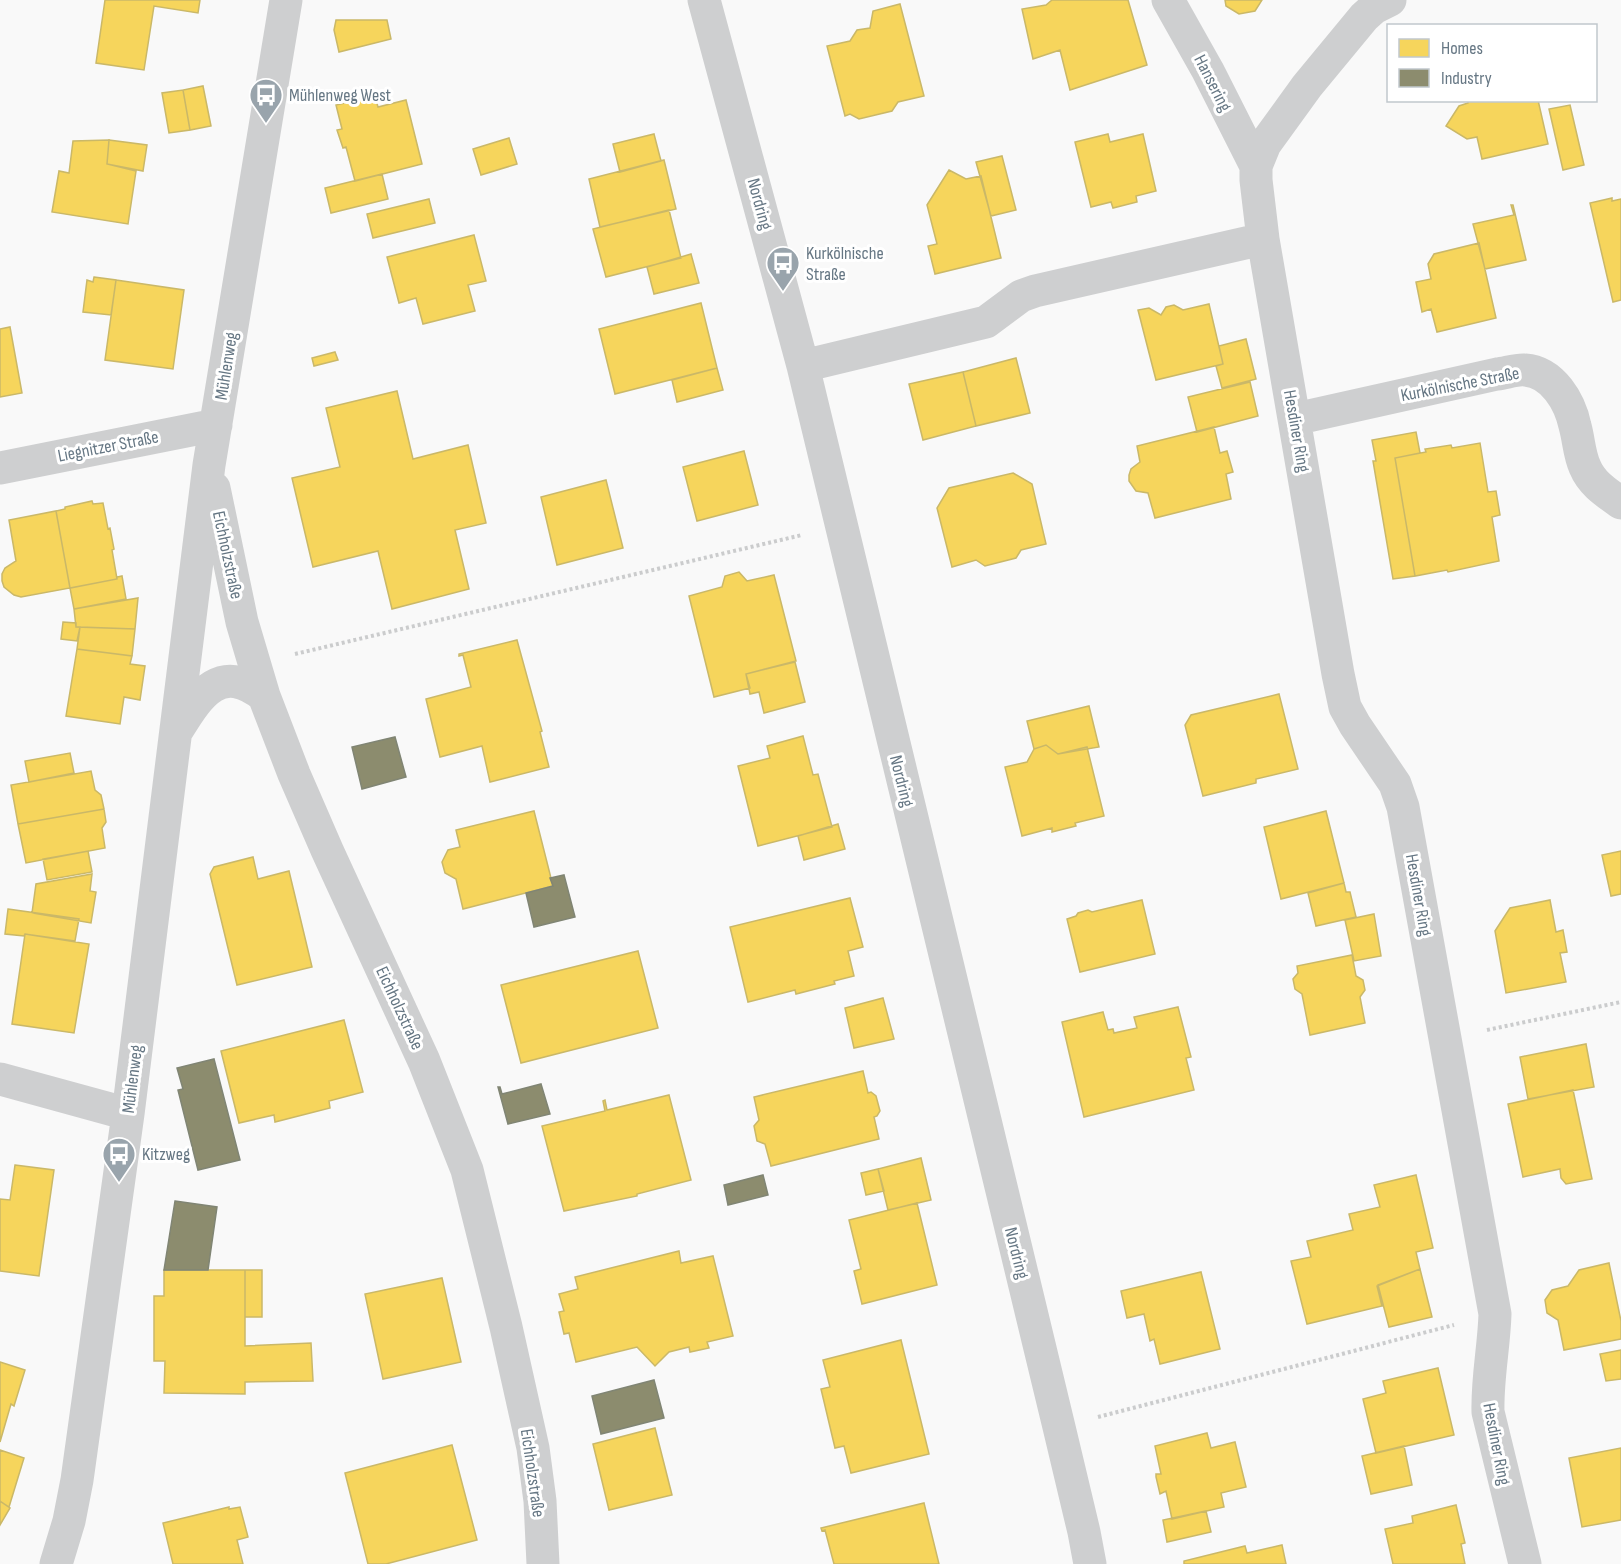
<svg xmlns="http://www.w3.org/2000/svg" width="1621" height="1564" viewBox="0 0 1621 1564" font-family="'Sofia Sans Condensed',sans-serif">
	<rect width="100%" height="100%" fill="#f9f9f9"/>
	<!-- homes -->
	<path fill="#f6d55c" stroke="#cab868" stroke-width="1.5" d="M 105,0 L 200,0 L 198,13 L 154,6 L 144,70 L 96,63 Z
		M 1052,0 L 1128,0 L 1147,65 L 1070,90 L 1060,50 L 1033,59 L 1022,9 L 1046,5 Z
		M 1225,0 L 1262,0 L 1255,11 L 1239,14 L 1226,6 Z
		M 900,4 L 924,96 L 898,102 L 892,111 L 859,119 L 850,114 L 845,116 L 827,46 L 850,41 L 857,30 L 870,28 L 873,11 Z
		M 336,20 L 387,20 L 391,39 L 339,52 L 334,30 Z
		M 203,86 L 211,126 L 190,130 L 183,90 Z
		M 183,90 L 190,130 L 169,133 L 162,93 Z
		M 375,96 L 378,107 L 406,100 L 422,164 L 355,181 L 346,147 L 343,148 L 337,130 L 342,129 L 336,105 Z
		M 1468,100 L 1538,100 L 1548,144 L 1482,159 L 1477,137 L 1467,139 L 1446,126 L 1459,106 L 1468,103 Z
		M 1570,105 L 1584,165 L 1563,170 L 1549,109 Z
		M 654,134 L 661,161 L 620,172 L 613,144 Z
		M 1108,134 L 1110,142 L 1143,134 L 1156,191 L 1136,196 L 1137,202 L 1113,208 L 1111,202 L 1091,207 L 1075,142 Z
		M 509,138 L 517,164 L 481,175 L 473,149 Z
		M 109,140 L 147,145 L 143,171 L 107,164 Z
		M 109,140 L 107,164 L 136,171 L 128,224 L 52,212 L 59,171 L 69,173 L 73,141 Z
		M 1002,156 L 1016,210 L 991,216 L 976,162 Z
		M 664,160 L 676,209 L 600,227 L 589,179 Z
		M 949,170 L 966,179 L 981,176 L 1001,258 L 935,274 L 928,246 L 937,244 L 927,205 Z
		M 382,174 L 388,199 L 331,213 L 325,188 Z
		M 1612,198 L 1612,201 L 1621,199 L 1621,300 L 1613,302 L 1590,203 Z
		M 429,199 L 435,223 L 373,238 L 367,214 Z
		M 1511,205 L 1513,205 L 1526,260 L 1485,269 L 1473,224 L 1514,215 Z
		M 669,210 L 681,258 L 606,277 L 593,229 Z
		M 474,235 L 486,281 L 468,285 L 475,311 L 423,324 L 416,298 L 399,303 L 387,257 Z
		M 1479,243 L 1496,318 L 1437,332 L 1431,309 L 1422,312 L 1416,282 L 1431,279 L 1428,264 L 1434,254 Z
		M 691,254 L 699,283 L 654,294 L 647,267 Z
		M 94,277 L 116,280 L 111,315 L 83,312 L 87,280 L 93,282 Z
		M 116,280 L 184,290 L 173,369 L 105,360 Z
		M 701,303 L 717,368 L 615,394 L 599,329 Z
		M 1209,304 L 1223,364 L 1156,380 L 1138,310 L 1149,308 L 1161,315 L 1166,307 L 1174,305 L 1183,310 Z
		M 10,327 L 22,393 L 0,397 L 0,329 Z
		M 1246,339 L 1256,379 L 1222,388 L 1216,366 L 1223,364 L 1219,346 Z
		M 335,352 L 338,360 L 314,366 L 312,358 Z
		M 1016,358 L 1030,413 L 976,426 L 963,372 Z
		M 717,368 L 723,390 L 677,402 L 672,380 Z
		M 963,372 L 976,426 L 923,440 L 909,384 Z
		M 1250,382 L 1258,416 L 1197,432 L 1188,397 Z
		M 397,391 L 413,459 L 468,445 L 486,523 L 455,530 L 469,589 L 392,609 L 378,551 L 313,567 L 292,478 L 340,467 L 326,408 Z
		M 1214,427 L 1220,453 L 1227,451 L 1233,472 L 1226,474 L 1231,499 L 1155,518 L 1148,493 L 1136,491 L 1129,481 L 1129,475 L 1131,469 L 1140,462 L 1137,446 Z
		M 1416,432 L 1420,453 L 1395,458 L 1415,576 L 1393,579 L 1373,461 L 1376,461 L 1372,440 Z
		M 1480,443 L 1488,492 L 1496,491 L 1500,515 L 1492,517 L 1499,561 L 1448,572 L 1447,570 L 1415,576 L 1395,458 L 1426,452 L 1425,449 L 1451,445 L 1452,448 Z
		M 744,451 L 758,505 L 697,521 L 683,467 Z
		M 1013,473 L 1032,484 L 1046,544 L 1021,550 L 1016,558 L 985,566 L 976,560 L 952,567 L 937,508 L 949,488 Z
		M 606,480 L 623,548 L 557,565 L 541,497 Z
		M 92,501 L 93,504 L 103,503 L 108,529 L 110,528 L 114,549 L 112,550 L 117,579 L 70,588 L 56,511 L 65,509 L 65,507 Z
		M 56,511 L 70,588 L 21,597 L 14,595 L 4,587 L 2,581 L 2,574 L 5,568 L 16,561 L 9,520 Z
		M 739,572 L 747,581 L 774,575 L 796,661 L 746,674 L 750,688 L 714,697 L 689,596 L 722,587 L 725,576 Z
		M 122,576 L 126,599 L 74,609 L 70,588 L 117,579 L 117,577 Z
		M 138,598 L 135,629 L 76,627 L 74,609 Z
		M 63,622 L 76,623 L 76,627 L 80,627 L 77,641 L 61,639 Z
		M 80,627 L 135,629 L 132,656 L 77,649 Z
		M 517,640 L 542,731 L 540,732 L 549,767 L 490,782 L 482,746 L 440,757 L 426,699 L 471,687 L 463,655 L 459,656 L 459,654 Z
		M 77,649 L 132,656 L 130,664 L 145,666 L 140,700 L 124,697 L 120,724 L 66,716 Z
		M 795,662 L 805,702 L 764,713 L 759,692 L 750,694 L 746,674 Z
		M 1279,694 L 1298,769 L 1256,779 L 1256,783 L 1203,796 L 1185,725 L 1191,715 Z
		M 1089,706 L 1099,747 L 1058,754 L 1046,745 L 1034,749 L 1027,721 Z
		M 803,736 L 813,775 L 818,774 L 832,827 L 758,846 L 738,766 L 770,758 L 767,746 Z
		M 1046,745 L 1058,754 L 1087,747 L 1104,816 L 1075,823 L 1076,826 L 1052,832 L 1052,828 L 1022,836 L 1005,767 L 1027,762 L 1034,749 Z
		M 70,753 L 74,773 L 29,782 L 25,761 Z
		M 91,771 L 95,790 L 101,795 L 104,809 L 18,824 L 11,785 Z
		M 104,809 L 106,822 L 102,828 L 105,848 L 26,863 L 18,824 Z
		M 534,811 L 553,886 L 463,909 L 456,879 L 445,873 L 442,862 L 448,850 L 460,847 L 456,830 Z
		M 1326,811 L 1344,883 L 1281,899 L 1264,827 Z
		M 838,824 L 845,849 L 804,860 L 798,836 Z
		M 88,851 L 92,872 L 47,880 L 43,859 Z
		M 1621,851 L 1621,894 L 1611,896 L 1602,855 Z
		M 253,857 L 258,879 L 289,871 L 312,967 L 237,985 L 210,874 L 214,867 Z
		M 92,874 L 90,891 L 96,892 L 91,923 L 32,913 L 36,884 Z
		M 1344,883 L 1346,892 L 1350,892 L 1356,917 L 1316,926 L 1308,893 Z
		M 850,898 L 863,947 L 848,951 L 854,976 L 834,981 L 835,984 L 796,994 L 795,990 L 748,1002 L 730,927 Z
		M 1142,900 L 1155,954 L 1080,972 L 1067,919 L 1076,916 L 1078,913 L 1088,910 L 1092,912 Z
		M 1550,900 L 1556,932 L 1563,930 L 1567,952 L 1560,953 L 1566,982 L 1506,993 L 1495,931 L 1510,908 Z
		M 8,909 L 79,919 L 75,941 L 25,934 L 24,936 L 5,934 Z
		M 1374,914 L 1381,956 L 1354,961 L 1345,920 Z
		M 25,934 L 89,944 L 74,1033 L 12,1024 Z
		M 638,951 L 658,1028 L 521,1063 L 501,985 Z
		M 1352,955 L 1356,976 L 1363,980 L 1365,990 L 1360,997 L 1365,1023 L 1310,1035 L 1302,994 L 1295,989 L 1293,979 L 1298,973 L 1297,966 Z
		M 883,998 L 894,1039 L 854,1048 L 845,1008 Z
		M 1178,1007 L 1191,1057 L 1186,1058 L 1194,1090 L 1084,1117 L 1062,1022 L 1103,1012 L 1108,1030 L 1113,1029 L 1114,1033 L 1137,1028 L 1134,1017 Z
		M 344,1020 L 363,1092 L 329,1101 L 330,1108 L 275,1122 L 274,1115 L 239,1123 L 221,1051 Z
		M 1586,1044 L 1594,1087 L 1528,1099 L 1520,1057 Z
		M 863,1071 L 868,1093 L 871,1092 L 876,1096 L 880,1111 L 877,1116 L 874,1117 L 879,1139 L 771,1166 L 765,1144 L 757,1141 L 754,1126 L 759,1120 L 754,1097 Z
		M 1573,1090 L 1592,1179 L 1566,1184 L 1561,1178 L 1560,1169 L 1523,1177 L 1508,1104 Z
		M 669,1095 L 691,1180 L 637,1194 L 637,1196 L 564,1211 L 542,1126 L 605,1111 L 603,1101 L 605,1100 L 607,1110 Z
		M 921,1158 L 931,1200 L 888,1210 L 878,1169 Z
		M 15,1165 L 54,1170 L 39,1276 L 0,1271 L 0,1199 L 10,1200 Z
		M 878,1169 L 884,1191 L 866,1195 L 861,1173 Z
		M 1416,1175 L 1433,1248 L 1416,1252 L 1420,1269 L 1377,1286 L 1382,1306 L 1307,1324 L 1291,1261 L 1311,1257 L 1307,1241 L 1353,1230 L 1349,1214 L 1380,1207 L 1374,1185 Z
		M 917,1203 L 937,1285 L 862,1304 L 854,1271 L 861,1269 L 849,1220 Z
		M 679,1251 L 681,1263 L 713,1256 L 733,1336 L 707,1342 L 709,1348 L 690,1352 L 689,1347 L 669,1352 L 655,1366 L 637,1347 L 576,1362 L 569,1333 L 564,1334 L 559,1312 L 564,1311 L 559,1294 L 578,1289 L 575,1277 Z
		M 1609,1263 L 1621,1321 L 1621,1339 L 1564,1350 L 1558,1320 L 1547,1313 L 1545,1300 L 1552,1290 L 1568,1286 L 1579,1270 Z
		M 1420,1269 L 1432,1317 L 1389,1327 L 1378,1285 Z
		M 164,1270 L 245,1270 L 245,1346 L 311,1343 L 313,1381 L 245,1382 L 245,1394 L 164,1393 L 165,1361 L 154,1361 L 154,1296 L 164,1296 Z
		M 245,1270 L 262,1270 L 262,1317 L 245,1317 Z
		M 1201,1272 L 1220,1349 L 1160,1364 L 1154,1339 L 1150,1341 L 1144,1314 L 1127,1318 L 1121,1291 Z
		M 442,1278 L 461,1362 L 383,1379 L 365,1294 Z
		M 901,1340 L 929,1454 L 851,1473 L 844,1446 L 835,1448 L 821,1389 L 830,1387 L 823,1360 Z
		M 1621,1350 L 1621,1379 L 1606,1381 L 1600,1354 Z
		M 0,1362 L 25,1370 L 14,1406 L 11,1404 L 0,1442 Z
		M 1438,1368 L 1454,1435 L 1376,1453 L 1363,1399 L 1386,1393 L 1383,1381 Z
		M 655,1428 L 672,1495 L 609,1510 L 593,1444 Z
		M 1207,1433 L 1211,1448 L 1235,1442 L 1246,1487 L 1221,1493 L 1224,1507 L 1172,1519 L 1166,1491 L 1160,1494 L 1156,1477 L 1156,1474 L 1161,1474 L 1155,1446 Z
		M 452,1445 L 477,1540 L 386,1564 L 368,1564 L 345,1473 Z
		M 1404,1446 L 1412,1485 L 1371,1494 L 1362,1456 Z
		M 1621,1448 L 1621,1520 L 1582,1527 L 1569,1458 Z
		M 0,1450 L 24,1458 L 9,1507 L 0,1501 Z
		M 0,1501 L 10,1508 L 0,1525 Z
		M 924,1503 L 939,1564 L 834,1564 L 825,1530 L 822,1531 L 821,1528 Z
		M 1456,1505 L 1465,1543 L 1461,1544 L 1465,1564 L 1393,1564 L 1385,1529 L 1413,1523 L 1412,1516 Z
		M 229,1507 L 229,1509 L 240,1507 L 248,1537 L 237,1540 L 243,1564 L 173,1564 L 163,1523 Z
		M 1206,1511 L 1211,1532 L 1167,1542 L 1163,1520 Z
		M 1282,1545 L 1286,1564 L 1184,1564 L 1184,1561 L 1245,1546 L 1247,1553 Z"/>
	<!-- industry -->
	<path fill="#8c8c6e" stroke="#808574" stroke-width="1.5" d="M 395,737 L 406,777 L 362,789 L 352,747 Z
		M 564,875 L 575,917 L 534,927 L 526,893 L 553,886 L 550,878 Z
		M 214,1059 L 240,1160 L 198,1170 L 178,1090 L 183,1089 L 177,1068 Z
		M 541,1084 L 550,1114 L 508,1124 L 498,1087 L 500,1087 L 502,1094 Z
		M 763,1175 L 768,1195 L 728,1205 L 724,1185 Z
		M 175,1201 L 217,1207 L 208,1270 L 164,1270 Z
		M 654,1380 L 664,1418 L 601,1434 L 592,1396 Z"/>
	<g fill="none" stroke-linecap="round" stroke-linejoin="round">
		<!-- path -->
		<path stroke="#cbcccd" stroke-width="4" stroke-dasharray="3 3" stroke-linecap="butt" d="M 295,654 L 802,535
			M 1487,1030 L 1621,1002
			M 1098,1417 L 1454,1325"/>
		<!-- street -->
		<path stroke="#cecfd0" stroke-width="33" d="M 704,0 L 803,366 L 1059,1427 L 1084,1532 L 1090,1564
			M 1168,0 L 1208,71 L 1256,166
			M 1390,0 L 1374,8 L 1364,17 L 1307,86 L 1265,144 L 1256,166 L 1256,180 L 1263,239 L 1338,674 L 1345,707 L 1355,725 L 1395,784 L 1403,807 L 1495,1314 C 1494,1347 1487,1379 1488,1412 L 1525,1564
			M 803,366 L 986,322 L 1021,296 L 1035,291 L 1263,239
			M 1295,419 L 1497,374 C 1506,373 1517,369 1525,370 C 1553,372 1570,402 1575,426 C 1579,440 1579,454 1585,467 C 1592,484 1607,493 1621,503
			M 0,468 L 216,425
			M 214,488 L 242,622 L 264,696 L 294,774 L 327,850 L 424,1061 L 467,1170 L 506,1327 L 533,1448 L 540,1501 L 543,1564
			M 178,729 C 200,693 221,662 264,696
			M 0,1079 L 128,1114
			M 56,1564 L 69,1521 L 77,1480 L 128,1114 L 209,465 L 286,0"/>
	</g>
	<!-- icons -->
	<defs>
		<symbol id="bus-pin" viewBox="-11 -11 22 30"><path d="M0 17L-7.5 6A9.5 9.5 0 1 1 7.5 6Z" fill="#99a4ac" stroke="#fff"/><path d="M-5-6H5V4H4V6H2V4H-2V6H-4V4H-5ZM-3.5-4V0h7V-4ZM-3.5 1.2v1.5H-2V1.2ZM2 1.2v1.5H3.5V1.2Z" fill="#fff"/></symbol>
	</defs>
	<g fill-rule="evenodd">
		<use href="#bus-pin" x="247" y="76" width="38" height="52"/>
		<use href="#bus-pin" x="764" y="244" width="38" height="52"/>
		<use href="#bus-pin" x="100" y="1135" width="38" height="52"/>
	</g>
	<g text-anchor="middle" stroke-width="6" stroke-linejoin="round" paint-order="stroke">
		<!-- street labels -->
		<g font-size="18" fill="#657683" stroke="#fff">
			<text transform="translate(1213 83) rotate(63)" y="6">Hansering</text>
			<text transform="translate(760 204) rotate(75)" y="6">Nordring</text>
			<text transform="translate(226 366) rotate(-81)" y="6">Mühlenweg</text>
			<text transform="translate(1460 384) rotate(-11)" y="6">Kurkölnische Straße</text>
			<text transform="translate(1297 431) rotate(80)" y="6">Hesdiner Ring</text>
			<text transform="translate(108 446) rotate(-11)" y="6">Liegnitzer Straße</text>
			<text transform="translate(228 555) rotate(78)" y="6">Eichholzstraße</text>
			<text transform="translate(902 781) rotate(76)" y="6">Nordring</text>
			<text transform="translate(1419 895) rotate(80)" y="6">Hesdiner Ring</text>
			<text transform="translate(400 1008) rotate(65)" y="6">Eichholzstraße</text>
			<text transform="translate(132 1079) rotate(-83)" y="6">Mühlenweg</text>
			<text transform="translate(1017 1253) rotate(76)" y="6">Nordring</text>
			<text transform="translate(1497 1444) rotate(79)" y="6">Hesdiner Ring</text>
			<text transform="translate(533 1473) rotate(82)" y="6">Eichholzstraße</text>
		</g>
		<!-- poi labels -->
		<g font-size="18" fill="#657683" stroke="#fff" text-anchor="start">
			<text x="289" y="101">Mühlenweg West</text>
			<text x="806" y="259">Kurkölnische<tspan x="806" dy="21">Straße</tspan></text>
			<text x="142" y="1160">Kitzweg</text>
		</g>
	</g>
	<!-- legend -->
	<rect x="1387" y="24" width="210" height="78" fill="#ffffff" stroke="#c1c8cd" stroke-width="1.5"/>
	<rect x="1399" y="39" width="30" height="18" fill="#f6d55c" stroke="#c1c8cd" stroke-width="1.5"/>
	<text x="1441" y="54" font-size="18" fill="#657683">Homes</text>
	<rect x="1399" y="69" width="30" height="18" fill="#8c8c6e" stroke="#c1c8cd" stroke-width="1.5"/>
	<text x="1441" y="84" font-size="18" fill="#657683">Industry</text>
</svg>
